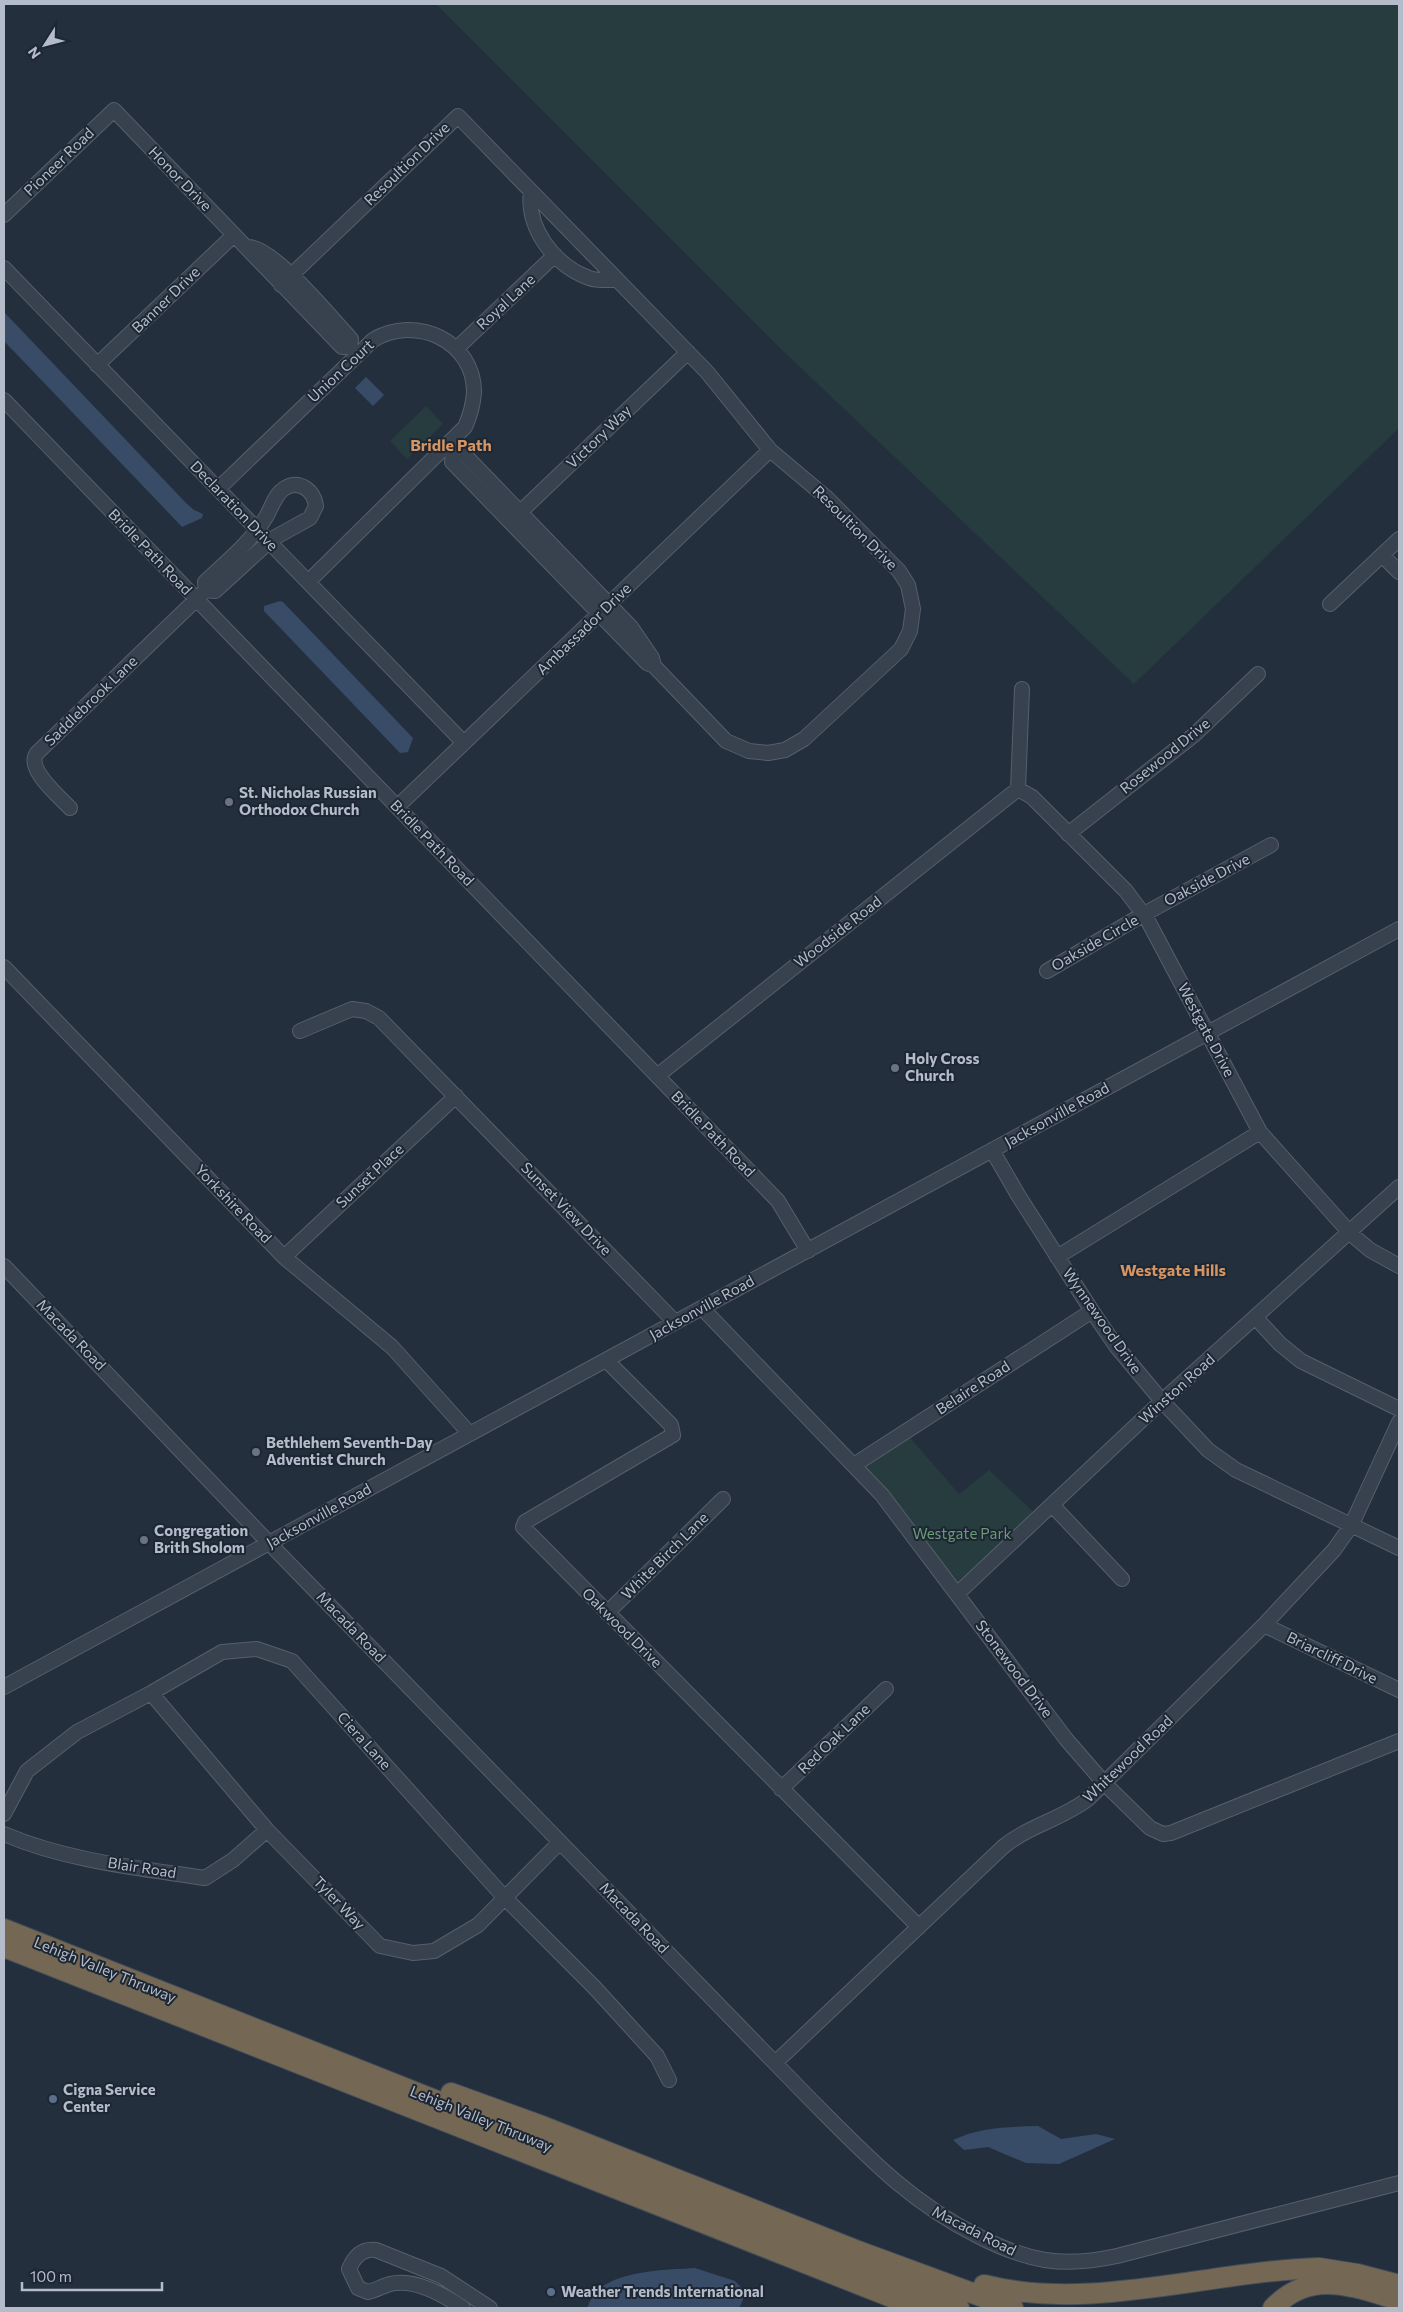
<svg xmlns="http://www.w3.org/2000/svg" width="1403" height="2312" viewBox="0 0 1403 2312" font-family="Commissioner,sans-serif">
	<rect width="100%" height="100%" fill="#242f3e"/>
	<!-- green -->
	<path fill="#263c3f" d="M 436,4 L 1399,4 L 1399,428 L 1134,684 L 782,350 Z
		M 426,406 L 443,424 L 407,459 L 390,441 Z
		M 905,1432 L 959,1494 L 989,1470 L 1040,1518 L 957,1594 L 854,1465 Z"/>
	<!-- water -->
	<path fill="#394c67" d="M 4,312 L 186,503 L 194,510 L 203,514 L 202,518 L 182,527 L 165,509 L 4,341 Z
		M 366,377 L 384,395 L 373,406 L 355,388 Z
		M 280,601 L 283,602 L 413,738 L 408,752 L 400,753 L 264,611 L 264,606 Z
		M 1038,2126 L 1061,2139 L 1096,2134 L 1115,2139 L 1059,2164 L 1026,2163 L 988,2147 L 964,2150 L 953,2140 C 980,2127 1008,2127 1038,2126 Z
		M 695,2268 L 735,2281 L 746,2293 L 739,2308 L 587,2308 C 589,2304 591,2298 594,2294 C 615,2270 666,2270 695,2268 Z"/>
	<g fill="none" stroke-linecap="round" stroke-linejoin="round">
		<defs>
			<path id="minor" d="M 531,191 C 526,228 554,265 589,278 C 597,281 608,280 616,280
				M 4,215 L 114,110 L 342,347 L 350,347 L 351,339 C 332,319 274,247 248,247
				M 4,268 L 464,743
				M 281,285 L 458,116 L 707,372 L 770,450 L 827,498 L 899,571 L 908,585 L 913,609 L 910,631 L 901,649 L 804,739 L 785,750 L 768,753 L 749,751 L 726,741 L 654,666
				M 456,349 L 555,255
				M 97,365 L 234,235
				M 4,400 L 778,1201 L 808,1251
				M 461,451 L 631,627 L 652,658 L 654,666 L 647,663 L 452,462 L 453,453 Z
				M 218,489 L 373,340 C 415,314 475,341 474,393 C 473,405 470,416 465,427 L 308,582
				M 513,519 L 688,352
				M 1382,555 L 1399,572
				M 1330,604 L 1399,539
				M 1018,789 L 1032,797 L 1126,891 L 1147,919 L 1260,1132 L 1350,1233 L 1370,1250 L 1399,1266
				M 1018,789 L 1022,689
				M 397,807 L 770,450
				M 70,808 C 60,797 25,769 37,753 L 206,590 L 215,591 L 272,539 L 310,518 L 316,506 C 314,491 300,479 285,488 C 275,494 272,507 266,517 C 251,542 226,562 205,582 L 206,590
				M 1068,834 L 1194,735 L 1258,674
				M 4,967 L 284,1257 L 392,1347 L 470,1434
				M 1047,971 L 1144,914 L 1271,845
				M 300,1031 L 352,1009 L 366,1011 L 379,1018 L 675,1322
				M 657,1076 L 1018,789
				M 992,1150 L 1018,1195 L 1092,1311 L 1116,1346 L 1162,1401 L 1208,1450 L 1236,1470 L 1399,1548
				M 284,1257 L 456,1096
				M 1057,1257 L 1260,1132
				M 4,1266 L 269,1543 L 811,2100 C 865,2154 908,2201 978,2236 C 999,2247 1022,2256 1045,2260 C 1069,2264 1094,2261 1117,2256 L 1399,2183
				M 702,1308 L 882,1495 L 1066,1739 L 1105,1784 L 1150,1828 L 1163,1834 L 1171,1833 L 1399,1741
				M 1256,1318 L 1280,1344 L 1301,1361 L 1399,1409
				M 606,1360 L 671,1425 L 673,1435 L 525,1522 L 523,1527 L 919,1927
				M 854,1465 L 1092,1311
				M 1053,1506 L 1122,1579
				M 957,1594 L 1162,1401 L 1399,1187
				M 607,1613 L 723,1499
				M 1264,1625 L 1399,1690
				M 4,1687 L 1399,929
				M 151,1693 L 267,1830 L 380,1946 L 413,1953 L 434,1951 L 478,1925 L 560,1842
				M 781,1789 L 886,1689
				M 4,1814 L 27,1771 L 77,1732 L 151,1693 L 222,1652 L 257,1649 L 292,1661 L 504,1897 L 595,1988 L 657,2056 L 669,2080
				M 4,1834 C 67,1861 138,1868 205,1878 L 233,1860 L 267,1830
				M 775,2063 L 1003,1847 C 1028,1826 1062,1819 1088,1799 L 1264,1625 L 1334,1550 L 1351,1526 L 1399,1422
				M 463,2308 C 444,2295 414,2278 390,2284 C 383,2286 376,2290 368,2292 L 358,2288 L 349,2269 C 354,2257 362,2248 376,2250 L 441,2276 L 490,2308"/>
			<path id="highway" d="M 4,1929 L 959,2308
				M 4,1947 L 919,2308
				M 451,2093 L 542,2126 L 858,2251 L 1013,2308
				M 984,2285 C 1093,2312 1209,2271 1319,2268 L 1357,2274 L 1399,2285
				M 1273,2308 C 1311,2268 1354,2287 1399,2300"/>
		</defs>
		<!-- minor casing -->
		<use href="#minor" stroke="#565f6c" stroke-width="16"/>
		<!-- highway casing -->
		<use href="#highway" stroke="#434c59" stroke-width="22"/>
		<!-- minor -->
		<use href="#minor" stroke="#38414e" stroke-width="14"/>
		<!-- highway -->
		<use href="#highway" stroke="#746855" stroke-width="20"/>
	</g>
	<!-- markers -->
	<g fill="#6b7280" stroke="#1d2633" stroke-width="2">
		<circle cx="229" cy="802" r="5"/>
		<circle cx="895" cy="1068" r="5"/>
		<circle cx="256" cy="1452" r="5"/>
		<circle cx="144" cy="1540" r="5"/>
	</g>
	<g fill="#5c6f8a" stroke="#1d2633" stroke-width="2">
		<circle cx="53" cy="2099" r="5"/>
		<circle cx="551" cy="2292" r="5"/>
	</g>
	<g text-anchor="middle" stroke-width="4" stroke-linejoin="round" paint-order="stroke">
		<!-- street labels -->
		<g font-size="15" fill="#b4bcc9" stroke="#1d2633">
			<text transform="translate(59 162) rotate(-44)" y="5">Pioneer Road</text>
			<text transform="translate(407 164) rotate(-44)" y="5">Resoultion Drive</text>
			<text transform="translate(180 179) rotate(46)" y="5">Honor Drive</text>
			<text transform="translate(166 300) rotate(-44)" y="5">Banner Drive</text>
			<text transform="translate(506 302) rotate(-43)" y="5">Royal Lane</text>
			<text transform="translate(341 371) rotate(-43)" y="5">Union Court</text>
			<text transform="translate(599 437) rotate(-44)" y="5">Victory Way</text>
			<text transform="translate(234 506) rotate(46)" y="5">Declaration Drive</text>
			<text transform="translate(855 528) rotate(45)" y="5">Resoultion Drive</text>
			<text transform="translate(150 552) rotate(46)" y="5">Bridle Path Road</text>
			<text transform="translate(584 629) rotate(-44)" y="5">Ambassador Drive</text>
			<text transform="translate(91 701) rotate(-44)" y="5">Saddlebrook Lane</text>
			<text transform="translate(1165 756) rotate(-39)" y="5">Rosewood Drive</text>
			<text transform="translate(432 843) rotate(46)" y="5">Bridle Path Road</text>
			<text transform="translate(1207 880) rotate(-28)" y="5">Oakside Drive</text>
			<text transform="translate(838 932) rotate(-38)" y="5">Woodside Road</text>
			<text transform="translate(1095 943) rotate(-30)" y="5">Oakside Circle</text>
			<text transform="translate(1206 1030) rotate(62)" y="5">Westgate Drive</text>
			<text transform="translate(1057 1115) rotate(-29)" y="5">Jacksonville Road</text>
			<text transform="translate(713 1134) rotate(46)" y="5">Bridle Path Road</text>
			<text transform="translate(370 1176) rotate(-43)" y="5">Sunset Place</text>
			<text transform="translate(233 1204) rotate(46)" y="5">Yorkshire Road</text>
			<text transform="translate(566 1209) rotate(46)" y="5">Sunset View Drive</text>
			<text transform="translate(702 1308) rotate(-29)" y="5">Jacksonville Road</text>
			<text transform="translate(1102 1321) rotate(55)" y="5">Wynnewood Drive</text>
			<text transform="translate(71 1335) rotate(46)" y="5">Macada Road</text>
			<text transform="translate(973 1388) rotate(-33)" y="5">Belaire Road</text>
			<text transform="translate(1177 1389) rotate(-42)" y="5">Winston Road</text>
			<text transform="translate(319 1516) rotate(-29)" y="5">Jacksonville Road</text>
			<text transform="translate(665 1556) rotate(-45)" y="5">White Birch Lane</text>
			<text transform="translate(351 1627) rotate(46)" y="5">Macada Road</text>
			<text transform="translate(622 1628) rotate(45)" y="5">Oakwood Drive</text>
			<text transform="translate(1332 1658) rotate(26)" y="5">Briarcliff Drive</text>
			<text transform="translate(1014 1669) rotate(53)" y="5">Stonewood Drive</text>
			<text transform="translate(834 1739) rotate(-44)" y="5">Red Oak Lane</text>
			<text transform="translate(364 1741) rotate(48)" y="5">Ciera Lane</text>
			<text transform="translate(1128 1759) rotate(-44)" y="5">Whitewood Road</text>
			<text transform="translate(142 1868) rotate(9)" y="5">Blair Road</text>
			<text transform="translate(339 1903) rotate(46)" y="5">Tyler Way</text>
			<text transform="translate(634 1918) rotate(46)" y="5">Macada Road</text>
			<text transform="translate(105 1970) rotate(22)" y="5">Lehigh Valley Thruway</text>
			<text transform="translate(481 2119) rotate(22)" y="5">Lehigh Valley Thruway</text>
			<text transform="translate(974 2231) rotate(27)" y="5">Macada Road</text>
		</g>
		<!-- poi labels -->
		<g font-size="15" font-weight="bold" fill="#b4bcc9" stroke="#1d2633" text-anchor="start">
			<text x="239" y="798">St. Nicholas Russian<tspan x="239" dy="17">Orthodox Church</tspan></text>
			<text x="905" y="1064">Holy Cross<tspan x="905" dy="17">Church</tspan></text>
			<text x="266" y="1448">Bethlehem Seventh-Day<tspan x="266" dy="17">Adventist Church</tspan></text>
			<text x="154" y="1536">Congregation<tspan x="154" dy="17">Brith Sholom</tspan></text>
			<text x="63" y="2095">Cigna Service<tspan x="63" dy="17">Center</tspan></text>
			<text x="561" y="2297">Weather Trends International</text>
		</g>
		<!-- park labels -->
		<g font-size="15" fill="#6b9a76" stroke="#1d2633">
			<text x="962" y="1539">Westgate Park</text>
		</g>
		<!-- neighbourhood labels -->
		<g font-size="16" font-weight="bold" fill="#d59563" stroke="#1d2633">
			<text x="451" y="451">Bridle Path</text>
			<text x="1173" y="1276">Westgate Hills</text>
		</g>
	</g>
	<!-- border -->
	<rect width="1403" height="2312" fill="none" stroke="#b4bcc9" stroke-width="10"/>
	<!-- north arrow -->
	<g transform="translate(45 45) rotate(234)" stroke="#1d2633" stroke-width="4" paint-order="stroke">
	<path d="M0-4L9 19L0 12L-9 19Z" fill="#b4bcc9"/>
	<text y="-8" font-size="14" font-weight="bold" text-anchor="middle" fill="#b4bcc9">N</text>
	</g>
	<!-- scale -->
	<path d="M22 2282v8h140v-8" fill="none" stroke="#b4bcc9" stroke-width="2.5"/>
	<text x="30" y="2282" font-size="15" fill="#b4bcc9" stroke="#1d2633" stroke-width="4" paint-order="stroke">100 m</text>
</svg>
